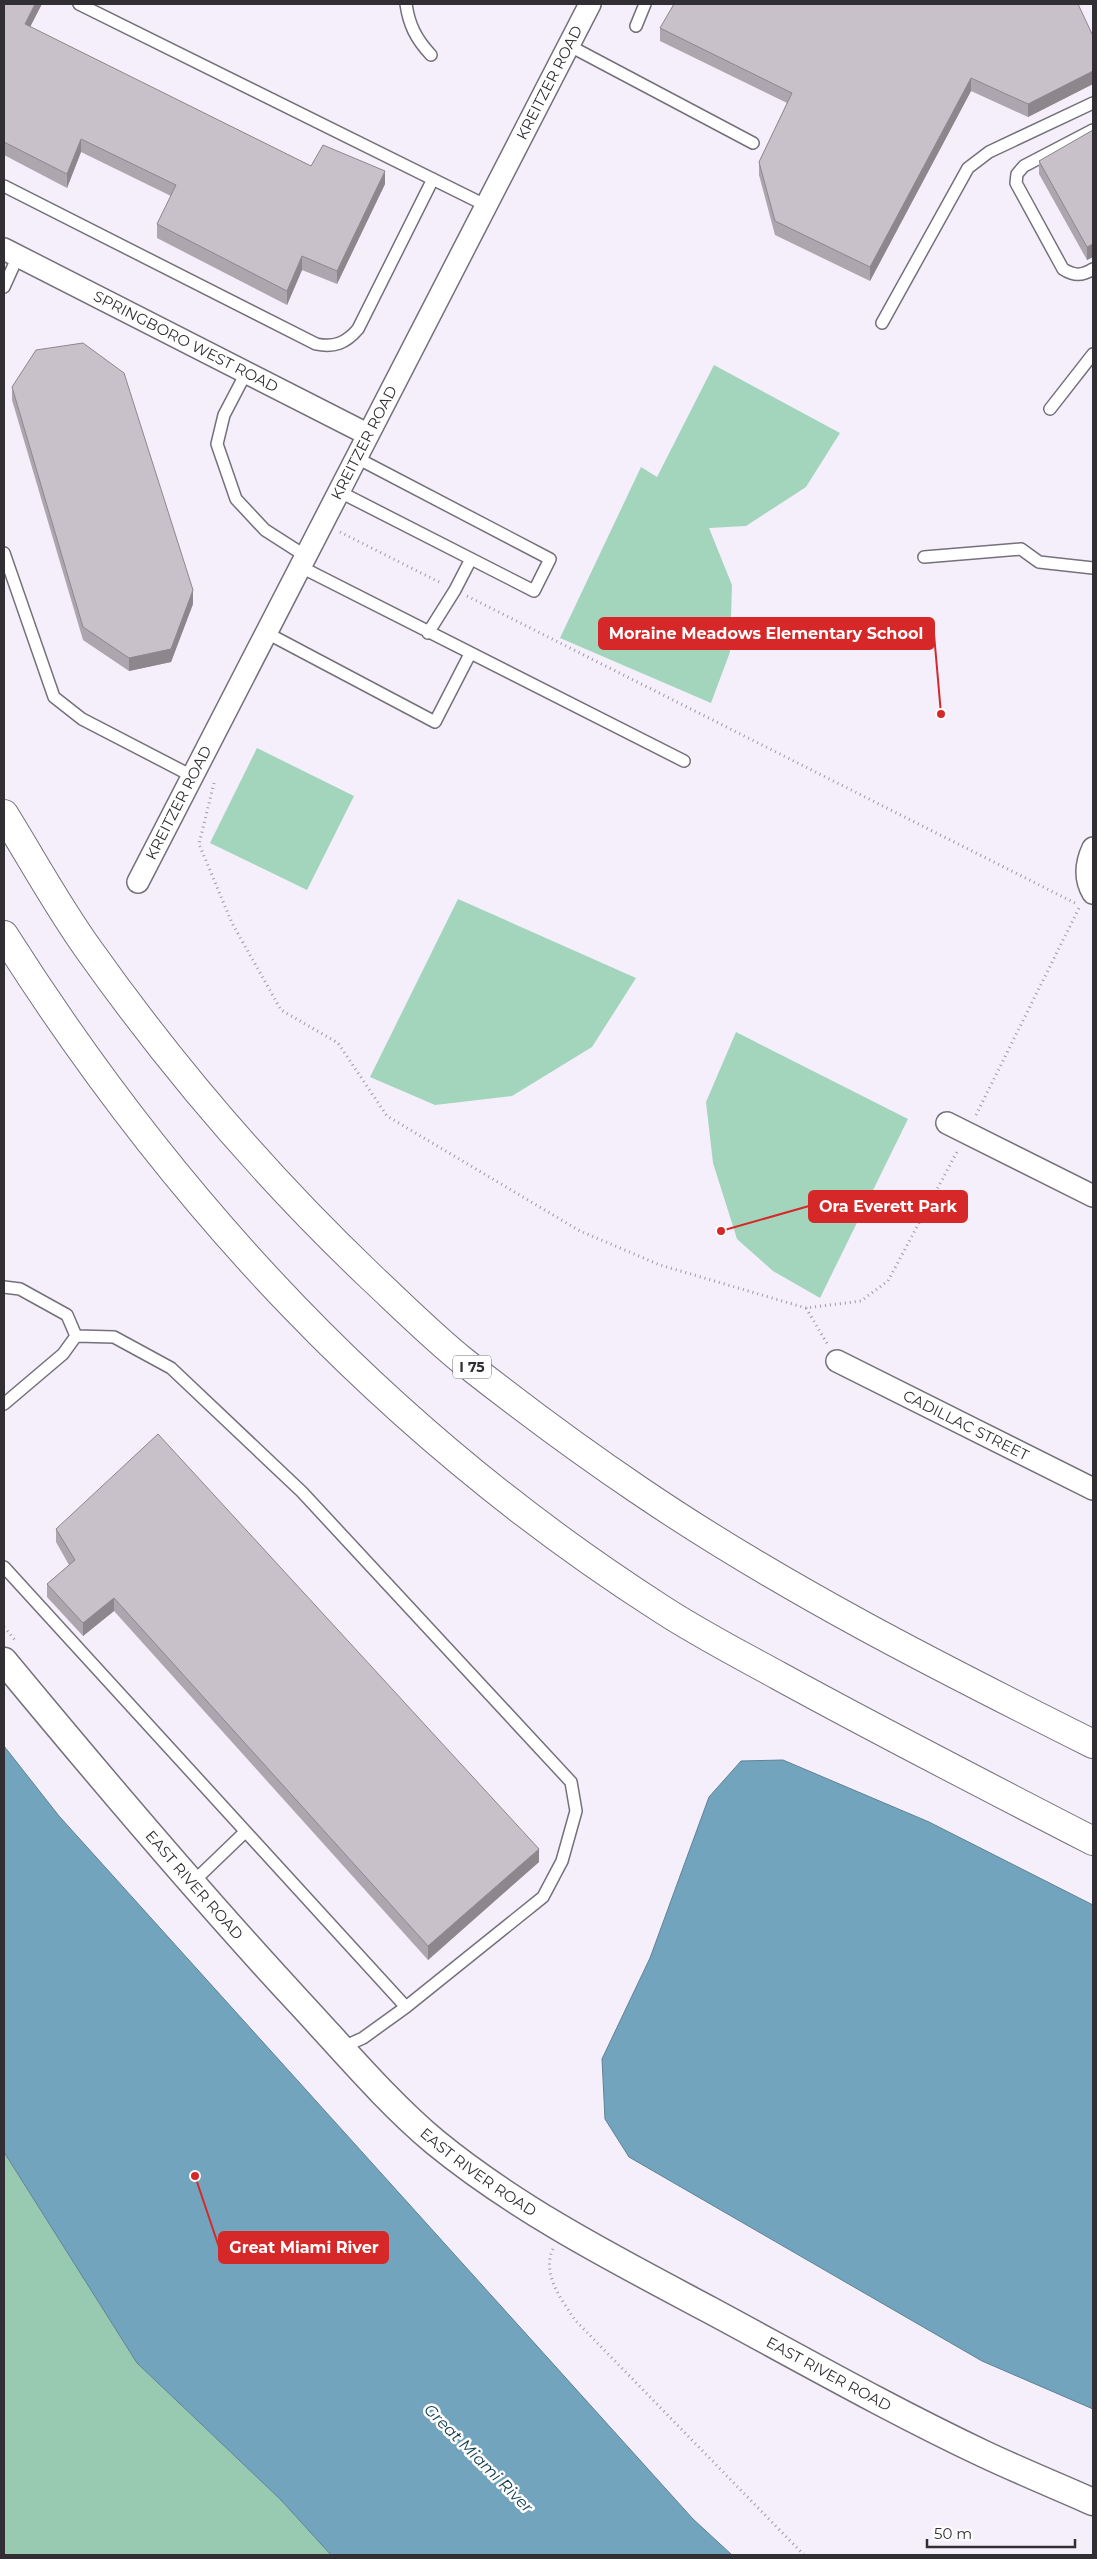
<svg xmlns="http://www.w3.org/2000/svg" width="1097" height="2559" viewBox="0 0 1097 2559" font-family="Montserrat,sans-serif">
	<rect width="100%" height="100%" fill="#f4effb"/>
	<!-- green -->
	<path fill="#a3d5bc" d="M 714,365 L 840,433 L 806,487 L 746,526 L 709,528 L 732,585 L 730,652 L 711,703 L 560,638 L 641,467 L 657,477 Z
		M 257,748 L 354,796 L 307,890 L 210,843 Z
		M 458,899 L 636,978 L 592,1047 L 512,1096 L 435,1105 L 370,1077 Z
		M 736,1032 L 908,1119 L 820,1298 L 773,1271 L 737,1239 L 713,1163 L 706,1102 Z"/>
	<!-- forest -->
	<path fill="#97cab1" d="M 4,2152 L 137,2363 L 281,2500 L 331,2555 L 4,2555 Z"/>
	<!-- water -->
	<path fill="#72a5bd" stroke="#5e8294" d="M 4,1746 L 59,1816 L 693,2519 L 732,2555 L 331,2555 L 281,2500 L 137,2363 L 4,2152 Z
		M 783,1760 L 929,1822 L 1093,1905 L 1093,2409 L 982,2361 L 629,2157 L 605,2119 L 602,2059 L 650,1958 L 709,1797 L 741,1761 Z"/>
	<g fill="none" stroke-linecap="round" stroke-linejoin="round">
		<defs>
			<path id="service" d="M 79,4 L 485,205
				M 406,4 C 409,25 416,39 431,55
				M 636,26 L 645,4
				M 568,45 L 753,143
				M 1093,130 L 1024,166 L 1017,174 L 1016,183 L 1063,269 C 1074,276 1082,276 1093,269
				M 4,186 L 316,344 C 334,348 346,343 358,329 L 433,179
				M 4,287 L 18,256
				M 882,323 L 968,168 L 989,152 L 1093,103
				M 247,371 L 224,415 L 217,444 L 236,499 L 265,530 L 304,555
				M 1050,409 L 1093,354
				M 338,491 L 534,591 L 550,559 L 355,457
				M 4,553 L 54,697 L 82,719 L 192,776
				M 924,557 L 1021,549 L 1039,562 L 1093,568
				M 299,566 L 684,761
				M 265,632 L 435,722 L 470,654
				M 428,633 L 455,590 L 471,559
				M 4,1287 L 20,1289 L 67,1315 L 76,1336 L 63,1354 L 4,1404
				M 76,1336 L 114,1337 L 171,1368 L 302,1492 L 571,1782 L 576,1811 L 562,1861 L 543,1897 L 406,2007
				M 4,1567 L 406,2007 L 363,2038 L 341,2048
				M 192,1883 L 245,1832"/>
			<g id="minor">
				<path id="s1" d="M 4,249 L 367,434"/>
				<path d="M 1093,848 C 1086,863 1084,878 1093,893"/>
				<path id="s2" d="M 138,882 L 590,4"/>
				<path d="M 947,1123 L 1093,1196"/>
				<path id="s3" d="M 837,1361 L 1093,1489"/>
			</g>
			<g id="tertiary">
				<path id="s4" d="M 4,1661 C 100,1777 196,1891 298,2001 C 341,2047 387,2102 435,2142 C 518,2210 616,2260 710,2310 C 801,2359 891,2410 984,2454 C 1020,2471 1057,2486 1093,2502"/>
			</g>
			<path id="motorway" d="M 4,814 C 32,859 58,907 89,950 C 172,1067 267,1178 371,1277 C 401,1305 431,1335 463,1361 C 520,1406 579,1450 640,1491 C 783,1588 939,1667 1093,1744
				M 4,935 C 176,1206 389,1434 660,1608 C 698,1633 739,1654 779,1676 C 883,1733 988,1787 1093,1841"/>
		</defs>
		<!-- service casing -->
		<use href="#service" stroke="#75717b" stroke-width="14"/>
		<!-- minor casing -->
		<use href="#minor" stroke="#75717b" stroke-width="24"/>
		<!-- tertiary casing -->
		<use href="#tertiary" stroke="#75717b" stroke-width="29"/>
		<!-- motorway casing -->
		<use href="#motorway" stroke="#75717b" stroke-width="30"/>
		<!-- path -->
		<path stroke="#9e9aa3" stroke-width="3" stroke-dasharray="1 4" stroke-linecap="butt" d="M 340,532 L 441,583
			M 467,596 L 1075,903
			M 214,783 L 199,844 L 232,923 L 281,1010 L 338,1043 L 387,1116 L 580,1231 L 660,1265 L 806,1308 L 861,1301 L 888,1281 L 958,1150
			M 976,1115 L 1080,906
			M 806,1308 L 828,1345
			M 4,1627 L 15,1640
			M 553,2249 C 541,2274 562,2300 575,2320 L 804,2555"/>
		<!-- service -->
		<use href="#service" stroke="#fff" stroke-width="11"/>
		<!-- minor -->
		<use href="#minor" stroke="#fff" stroke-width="21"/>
		<!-- tertiary -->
		<use href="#tertiary" stroke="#fff" stroke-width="26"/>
		<!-- motorway -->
		<use href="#motorway" stroke="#fff" stroke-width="28"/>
	</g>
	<!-- wall -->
	<path fill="#ada6ae" d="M 4,4 L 30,27 L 311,166 L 385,184 L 337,284 L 302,270 L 287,305 L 157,238 L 157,224 L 171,196 L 81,152 L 67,188 L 4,155 Z
		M 660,28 L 1093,36 L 1093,84 L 1028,117 L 971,91 L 870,281 L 775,235 L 759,175 L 759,162 L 787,103 L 660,41 Z
		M 1093,130 L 1093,257 L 1087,260 L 1039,174 L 1039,161 Z
		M 12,387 L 193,604 L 171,662 L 129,671 L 83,640 L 12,400 Z
		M 56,1529 L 539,1862 L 428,1960 L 114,1611 L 83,1636 L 47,1597 L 47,1584 L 69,1565 L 56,1542 Z"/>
	<!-- shaded-wall -->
	<path fill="#8d878d" d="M 35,4 L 42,4 L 25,37 L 25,24 Z
		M 1093,71 L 1093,84 L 1028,117 L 1028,104 Z
		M 971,78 L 971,91 L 870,281 L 870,267 Z
		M 81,139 L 81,152 L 67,188 L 67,174 Z
		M 385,171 L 385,184 L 337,284 L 337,271 Z
		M 1093,244 L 1093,257 L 1087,260 L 1087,247 Z
		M 302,256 L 302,270 L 287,305 L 287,291 Z
		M 193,590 L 193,604 L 171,662 L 129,671 L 129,658 Z
		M 114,1598 L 114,1611 L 83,1636 L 83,1623 Z
		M 539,1849 L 539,1862 L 428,1960 L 428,1946 Z"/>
	<!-- building -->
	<path fill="#c9c1ca" stroke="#8d878d" d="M 4,4 L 35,4 L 25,24 L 311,166 L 323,145 L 385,171 L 337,271 L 302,256 L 287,291 L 157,224 L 176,185 L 81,139 L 67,174 L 4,142 Z
		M 674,4 L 1078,4 L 1093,36 L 1093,71 L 1028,104 L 971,78 L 870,267 L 775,221 L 759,162 L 792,93 L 660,28 Z
		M 1093,130 L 1093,244 L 1087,247 L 1039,161 Z
		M 83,343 L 124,373 L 193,590 L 171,649 L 129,658 L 83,627 L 12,387 L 36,350 Z
		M 158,1434 L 539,1849 L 428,1946 L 114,1598 L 83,1623 L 47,1584 L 75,1560 L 56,1529 Z"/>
	<g text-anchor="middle" stroke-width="5" stroke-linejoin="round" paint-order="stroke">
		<!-- shield labels -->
		<rect fill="#fff" stroke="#6f6d70" stroke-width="1" x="453" y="1355.5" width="38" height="23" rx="4"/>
		<g font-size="14" font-weight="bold" fill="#312f33">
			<text x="472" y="1372">I 75</text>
		</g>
		<!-- street labels -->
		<g font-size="15" fill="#312f33" stroke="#fff">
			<text dy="5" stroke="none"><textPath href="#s2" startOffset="899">KREITZER ROAD</textPath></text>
			<text dy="5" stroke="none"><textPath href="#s1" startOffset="204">SPRINGBORO WEST ROAD</textPath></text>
			<text dy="5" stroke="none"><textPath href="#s2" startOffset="494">KREITZER ROAD</textPath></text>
			<text dy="5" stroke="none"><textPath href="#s2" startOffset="89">KREITZER ROAD</textPath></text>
			<text dy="5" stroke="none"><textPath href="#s3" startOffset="144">CADILLAC STREET</textPath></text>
			<text dy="5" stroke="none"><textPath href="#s4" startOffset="294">EAST RIVER ROAD</textPath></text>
			<text dy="5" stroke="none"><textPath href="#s4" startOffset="699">EAST RIVER ROAD</textPath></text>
			<text dy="5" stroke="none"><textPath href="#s4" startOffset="1104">EAST RIVER ROAD</textPath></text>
		</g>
		<!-- water labels -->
		<g font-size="16" font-style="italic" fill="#154053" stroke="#fff">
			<text transform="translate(479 2458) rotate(45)" y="6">Great Miami River</text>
		</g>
	</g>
	<!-- callouts -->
	<path fill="none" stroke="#d62828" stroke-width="2" d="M941 714L934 634M721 1231L809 1206M195 2176L219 2247"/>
	<g fill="#d62828" stroke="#fff" stroke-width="2">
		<circle cx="941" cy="714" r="5"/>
		<circle cx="721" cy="1231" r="5"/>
		<circle cx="195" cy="2176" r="5"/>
	</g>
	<g fill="#d62828" stroke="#d62828" stroke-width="2">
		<rect x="599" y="618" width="335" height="31" rx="5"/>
		<rect x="809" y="1191" width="158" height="31" rx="5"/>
		<rect x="219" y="2232" width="169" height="31" rx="5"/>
	</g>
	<g font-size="16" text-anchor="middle" font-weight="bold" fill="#fff">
		<text x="766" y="639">Moraine Meadows Elementary School</text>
		<text x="888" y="1212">Ora Everett Park</text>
		<text x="304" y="2253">Great Miami River</text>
	</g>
	<!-- border -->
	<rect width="1097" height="2559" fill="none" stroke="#312f33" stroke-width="10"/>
	<!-- scale -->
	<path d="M927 2539v8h148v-8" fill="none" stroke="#312f33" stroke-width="2.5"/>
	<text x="934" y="2539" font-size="15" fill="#312f33" stroke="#ffffff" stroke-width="4" paint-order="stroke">50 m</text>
</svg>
